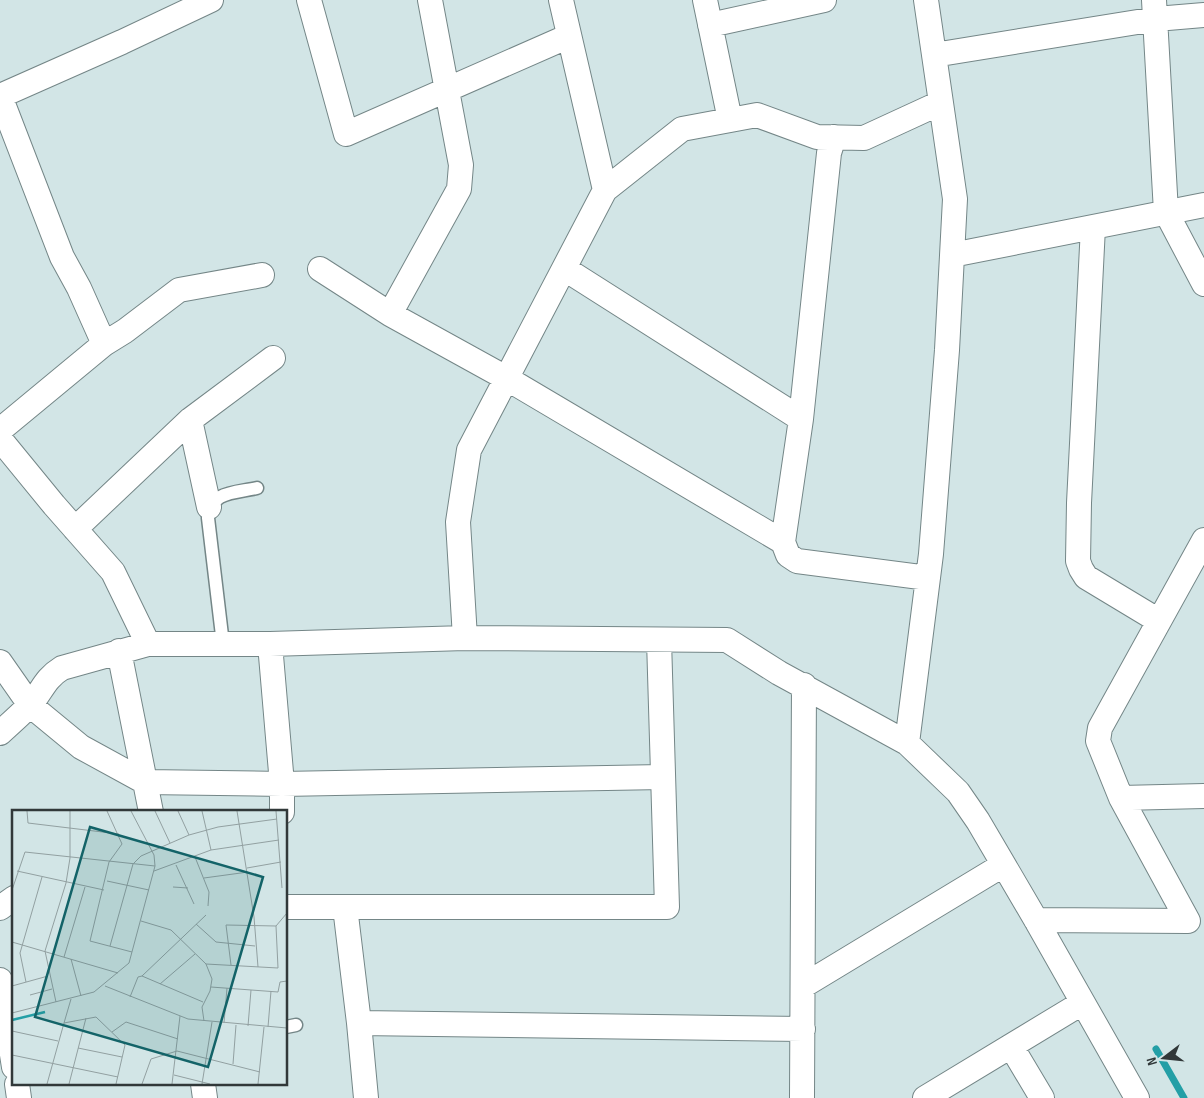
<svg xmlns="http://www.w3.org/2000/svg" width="1204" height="1098" viewBox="0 0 1204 1098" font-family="'Sofia Sans Condensed',sans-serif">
	<rect width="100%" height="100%" fill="#d2e5e6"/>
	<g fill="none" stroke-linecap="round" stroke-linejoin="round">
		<!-- stream -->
		<path stroke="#249fa6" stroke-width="7" d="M 1156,1049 L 1184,1098"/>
		<defs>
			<path id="service" d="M 223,644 L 208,518 C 210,491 235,493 257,488
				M 286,1027 L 296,1025"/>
			<path id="minor" d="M 309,0 L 346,134 L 569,36
				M 561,0 L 605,190
				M 705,0 L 730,120
				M 1154,0 L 1166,212 L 1204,284
				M 710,25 L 824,0
				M 934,55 L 1156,19 L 1204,15
				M 0,96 L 62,257 L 79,288 L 104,344
				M 0,96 L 122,42 L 211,0
				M 834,137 L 829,153 L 801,419 L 783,542 L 788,555 L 797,561 L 928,578
				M 1093,227 L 1079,503 L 1078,561 L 1081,569 L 1086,577 L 1159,621
				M 952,255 L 1204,205
				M 320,269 L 390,314 L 506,378 L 783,542
				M 565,269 L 801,419
				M 390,314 L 459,189 L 461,165 L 430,0
				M 190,420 L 209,507
				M 0,430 L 104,344 L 125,331 L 179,290 L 262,275
				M 0,439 L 54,505 L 113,572 L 148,644
				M 75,529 L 190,420 L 273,358
				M 465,638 L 458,522 L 469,450 L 605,190 L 682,129 L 757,115 L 817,137 L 864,138 L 940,103
				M 270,644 L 282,784 L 282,812
				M 119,651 L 151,812
				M 0,662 L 30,705 L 81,747 L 145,782 L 282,784 L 663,777
				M 0,733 C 10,724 20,715 29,706 C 42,692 44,679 62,668 L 148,644 L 270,644 L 465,638 L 727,640 L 779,673 L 907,743 L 958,792 L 978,821 L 1036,920 L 1137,1098
				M 907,743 L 931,554 L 947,350 L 955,199 L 926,0
				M 1121,798 L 1204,796
				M 286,907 L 667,907 L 659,640
				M 345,907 L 359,1023 L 366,1098
				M 0,908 L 14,898
				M 1036,920 L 1188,921 L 1121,798 L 1098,741 L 1100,728 L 1204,540
				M 0,980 L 14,1067
				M 803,986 L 1003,865
				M 359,1023 L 803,1029
				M 1011,1046 L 1042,1098
				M 17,1084 L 19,1098
				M 203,1084 L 205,1098
				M 802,1098 L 804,685
				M 925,1098 L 1082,1003"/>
		</defs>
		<!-- service casing -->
		<use href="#service" stroke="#748687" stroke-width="15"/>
		<!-- minor casing -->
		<use href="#minor" stroke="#748687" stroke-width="26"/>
		<!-- service -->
		<use href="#service" stroke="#fff" stroke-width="12"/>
		<!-- minor -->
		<use href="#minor" stroke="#fff" stroke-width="24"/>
	</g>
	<!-- overview -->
	<g transform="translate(12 810)">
		<rect width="275" height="275" fill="#d2e5e6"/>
		<path fill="none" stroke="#249fa6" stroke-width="2.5" d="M 0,210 L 33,202"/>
		<path fill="none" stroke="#92a0a1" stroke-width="1" d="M 15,1 L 16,13 L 107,24M 95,1 L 110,34 L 97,52 L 78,131 L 120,142M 143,1 L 158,33M 166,1 L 177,25M 190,1 L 199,40M 225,1 L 242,107 L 246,157M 264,1 L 270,78M 183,47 L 197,82 L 196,96M 164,55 L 182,94M 235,58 L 269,52M 5,61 L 92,80M 142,61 L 199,40 L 267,30M 192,68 L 236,62M 95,71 L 137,80M 161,77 L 176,78M 0,80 L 13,42 L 143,56M 129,111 L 159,120 L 194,154 L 200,169 L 198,181 L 190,197 L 192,211M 184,114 L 204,132 L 243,136M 0,132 L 106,163M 98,136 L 121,54 L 129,46 L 177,25 L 206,17 L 265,9M 52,147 L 73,77M 59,149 L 69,186M 194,154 L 266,158 L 264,116M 219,155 L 214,115 L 264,116 L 275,103M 130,166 L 194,105M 14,172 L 8,143 L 30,67M 148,174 L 183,144M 0,176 L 36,166M 93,176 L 176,209 L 275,218M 199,177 L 266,182 L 268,172 L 275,171M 18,185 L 40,179M 118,187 L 126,167 L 130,166 L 191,192M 59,189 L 52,213 L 84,207 L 113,235 L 104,274M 44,192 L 33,141 L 54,73 L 58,48 L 58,1M 0,203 L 82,182 L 117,153 L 143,56 L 142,45 L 119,1M 212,213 L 215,178M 236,216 L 239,180M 256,217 L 259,181M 0,221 L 46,231M 100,222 L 114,212 L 166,229M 66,238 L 110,247M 0,245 L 106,267M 221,254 L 224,215M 162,265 L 198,274M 35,274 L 52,213M 57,274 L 74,208M 130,274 L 139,249 L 165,241 L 248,262M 160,274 L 168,206M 190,274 L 200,212M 246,274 L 252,217"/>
		<path fill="#136368" fill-opacity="0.15" stroke="#136368" stroke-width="2.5" d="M 78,17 L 251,67 L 196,257 L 23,207 Z"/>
		<rect width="275" height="275" fill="none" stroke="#313839" stroke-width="2.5"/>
	</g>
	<!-- north arrow -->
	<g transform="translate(1164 1058) rotate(254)" stroke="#d2e5e6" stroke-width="4" paint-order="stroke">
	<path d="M0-4L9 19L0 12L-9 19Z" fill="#313839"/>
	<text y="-8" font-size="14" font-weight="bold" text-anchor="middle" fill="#313839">N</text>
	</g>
</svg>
